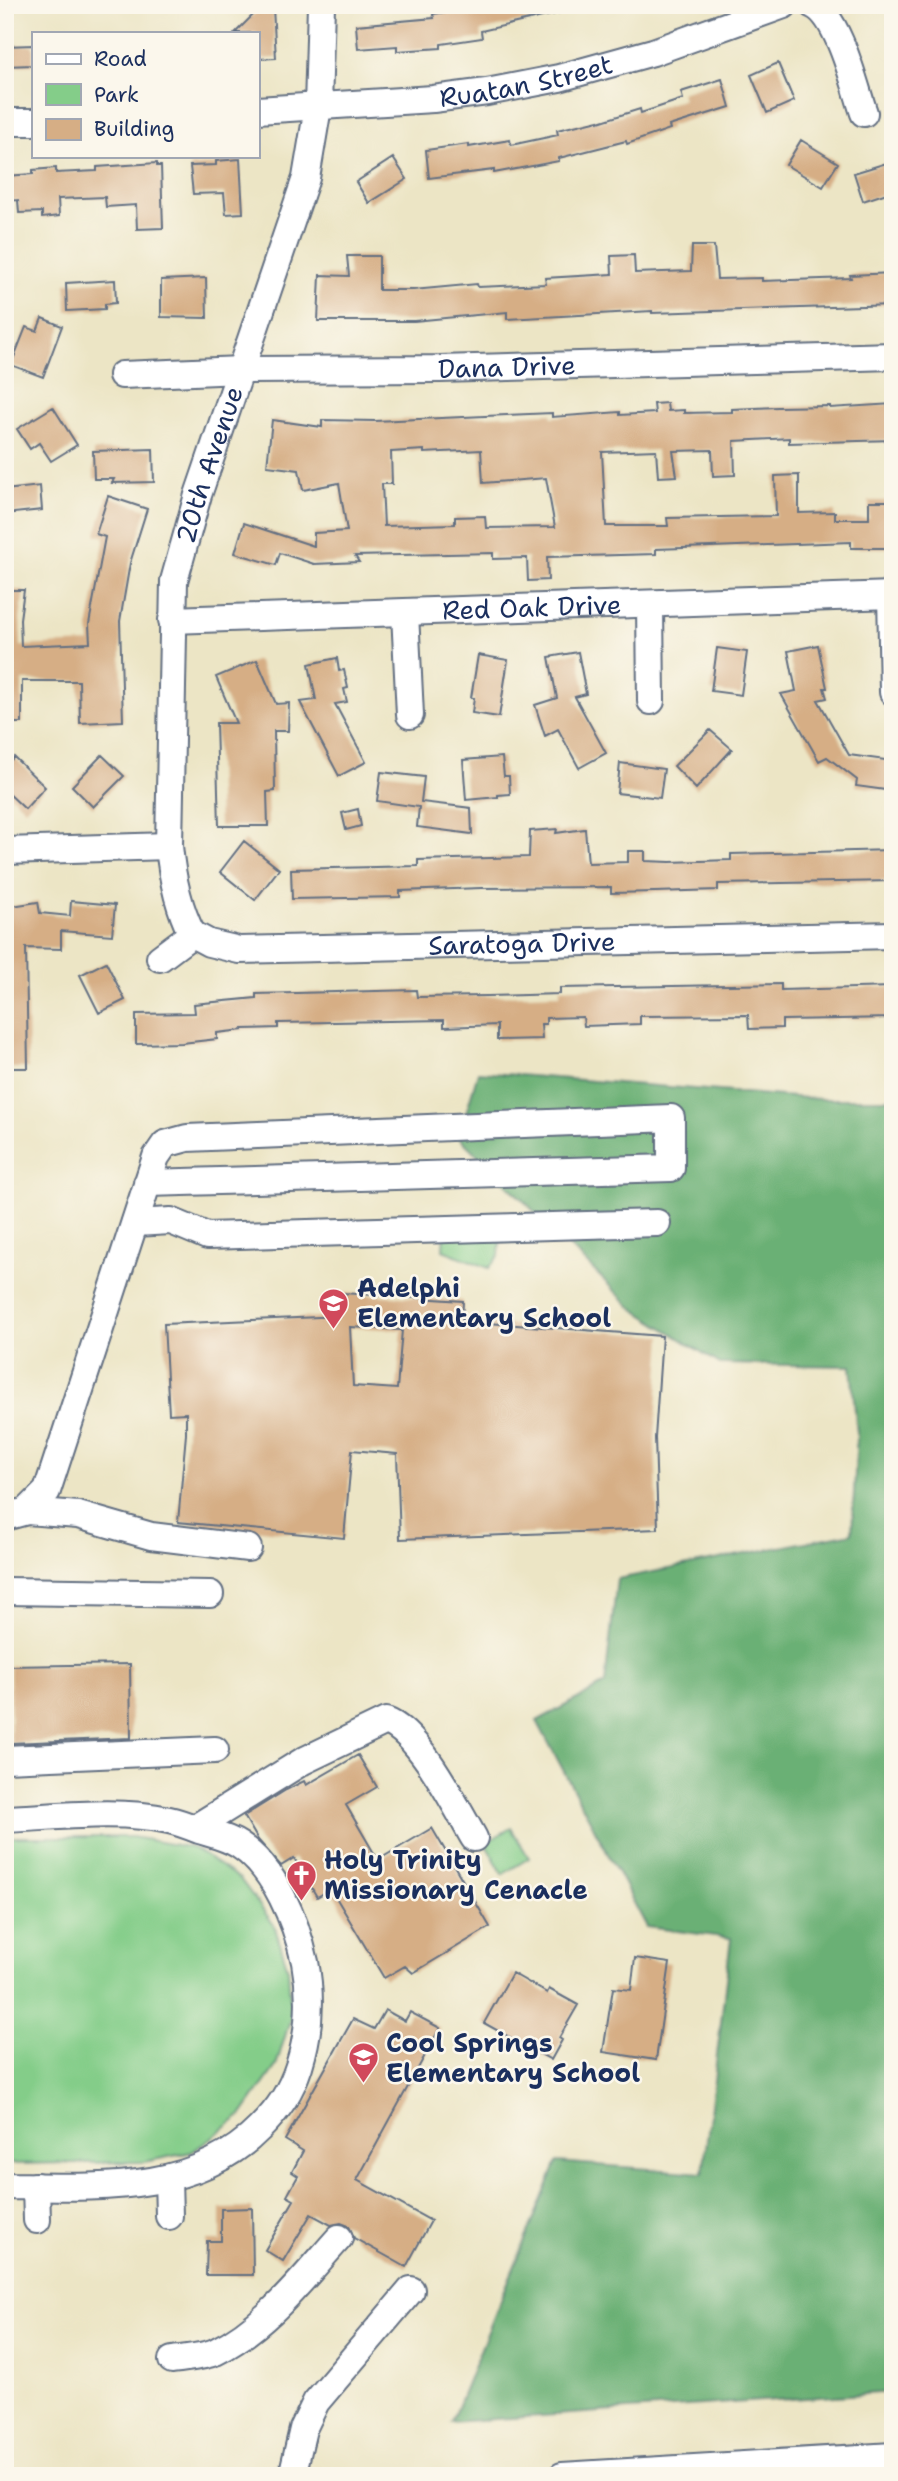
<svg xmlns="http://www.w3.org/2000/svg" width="898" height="2481" viewBox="0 0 898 2481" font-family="'Shantell Sans',sans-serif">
	<rect width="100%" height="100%" fill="#fbf7ec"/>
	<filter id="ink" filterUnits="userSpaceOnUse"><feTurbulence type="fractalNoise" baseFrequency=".0143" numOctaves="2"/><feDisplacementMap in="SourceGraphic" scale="14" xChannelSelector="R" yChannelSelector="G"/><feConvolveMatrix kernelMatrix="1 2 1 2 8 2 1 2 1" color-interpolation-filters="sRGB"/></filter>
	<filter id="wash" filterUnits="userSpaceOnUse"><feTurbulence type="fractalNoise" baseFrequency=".00686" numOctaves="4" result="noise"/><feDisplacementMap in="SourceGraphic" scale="28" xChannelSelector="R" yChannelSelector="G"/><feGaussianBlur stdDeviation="1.57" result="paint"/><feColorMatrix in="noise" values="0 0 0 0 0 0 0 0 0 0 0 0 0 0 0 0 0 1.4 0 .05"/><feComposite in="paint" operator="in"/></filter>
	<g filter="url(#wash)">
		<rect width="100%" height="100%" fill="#ece5c5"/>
		<!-- green -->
		<path fill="#84cd89" stroke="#507e74" stroke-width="2" d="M 444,1230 L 501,1235 L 499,1255 L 489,1268 L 443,1250 Z
			M 511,1828 L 529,1858 L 503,1874 L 485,1843 Z
			M 5,1837 L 132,1837 L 193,1848 L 240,1879 L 274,1925 L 288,1969 L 291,2017 L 276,2066 L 241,2116 L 192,2152 L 144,2162 L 5,2164 Z"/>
		<!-- forest -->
		<path fill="#6bb075" stroke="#43706a" stroke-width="2" d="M 478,1072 L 820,1099 L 893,1099 L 893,2392 L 451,2422 L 557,2162 L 703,2173 L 731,1938 L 647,1927 L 537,1721 L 605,1684 L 617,1579 L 852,1533 L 857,1433 L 851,1366 L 720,1364 L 631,1307 L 459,1137 Z"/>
		<g id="blocks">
			<!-- building -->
			<path fill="#d6ae85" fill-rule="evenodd" d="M 496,5 L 563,5 L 564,12 L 481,31 L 482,38 L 441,44 L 441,48 L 397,51 L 397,46 L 358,49 L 356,25 L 434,18 L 433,14 Z
				M 273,8 L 276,58 L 257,59 L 257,33 L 235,33 L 259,9 Z
				M 33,45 L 33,65 L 5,66 L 5,46 Z
				M 778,63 L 794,101 L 767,113 L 751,75 Z
				M 722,79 L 730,107 L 669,126 L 670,129 L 627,144 L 626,141 L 559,158 L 559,161 L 494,173 L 494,170 L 429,178 L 426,150 L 469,144 L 469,147 L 510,140 L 511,145 L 558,135 L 557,130 L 599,120 L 599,122 L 640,109 L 641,113 L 683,99 L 681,92 Z
				M 801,140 L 838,163 L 823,187 L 786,165 Z
				M 393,158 L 407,179 L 369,203 L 356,182 Z
				M 240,159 L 243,213 L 226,214 L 224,193 L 193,194 L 190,166 L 216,165 L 216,161 Z
				M 893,161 L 893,191 L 863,201 L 854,173 Z
				M 157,163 L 157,166 L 161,166 L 163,228 L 137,229 L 136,205 L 106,207 L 105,197 L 58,199 L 59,216 L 42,218 L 42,212 L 19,213 L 18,200 L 8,201 L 6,176 L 33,174 L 33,170 L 56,168 L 56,173 L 97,171 L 97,167 Z
				M 692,246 L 714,246 L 717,279 L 762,278 L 762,281 L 851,278 L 850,275 L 893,273 L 893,305 L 652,313 L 652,311 L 507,319 L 507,312 L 414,321 L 318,321 L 320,275 L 349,276 L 347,256 L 379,256 L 379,290 L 413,290 L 477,284 L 478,287 L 546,284 L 545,278 L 612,274 L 611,256 L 634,255 L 635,273 L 691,271 Z
				M 206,278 L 207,318 L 161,317 L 161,280 Z
				M 115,280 L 116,303 L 105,304 L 105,309 L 67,311 L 66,283 Z
				M 42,318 L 62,326 L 43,377 L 11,365 L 26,327 L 37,331 Z
				M 667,403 L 668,411 L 684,410 L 684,413 L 732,412 L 732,409 L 778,407 L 830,406 L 830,408 L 893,404 L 893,440 L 789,443 L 789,438 L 734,441 L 735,475 L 713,476 L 712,450 L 673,451 L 677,476 L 658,477 L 656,450 L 602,452 L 606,526 L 668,526 L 667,518 L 776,516 L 775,476 L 799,475 L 799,513 L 835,512 L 835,519 L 869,519 L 869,501 L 889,501 L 890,518 L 893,518 L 893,548 L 851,548 L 851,542 L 656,549 L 656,554 L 547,557 L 548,580 L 528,581 L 527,558 L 493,559 L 493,553 L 355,556 L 359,562 L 314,564 L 280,553 L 276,565 L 235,553 L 244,523 L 314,546 L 314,533 L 347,531 L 339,483 L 303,490 L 299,470 L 267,466 L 272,420 L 322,427 L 322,420 L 375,421 L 552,413 L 552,417 L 620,412 L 620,415 L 655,413 L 654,404 ZM 424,450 L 424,453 L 481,450 L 483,483 L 546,478 L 555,527 L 486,528 L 485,516 L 455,517 L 455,524 L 384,526 L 382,484 L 392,484 L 391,452 Z
				M 53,407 L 77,445 L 51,461 L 39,443 L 30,449 L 17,429 Z
				M 153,449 L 154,482 L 112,483 L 114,479 L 94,479 L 93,451 Z
				M 40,486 L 42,510 L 5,514 L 5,490 Z
				M 108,496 L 147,509 L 130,563 L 120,621 L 123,721 L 80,723 L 79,681 L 22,681 L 22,723 L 5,723 L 5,590 L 24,590 L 20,619 L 21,646 L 90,643 L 89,624 L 105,537 L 96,534 Z
				M 818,645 L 827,688 L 824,688 L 827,698 L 818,700 L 849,755 L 893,761 L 893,791 L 856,786 L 857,780 L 827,757 L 819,761 L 781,694 L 796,691 L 788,651 Z
				M 717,648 L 747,652 L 741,695 L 711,691 Z
				M 578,652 L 586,694 L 575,697 L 606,753 L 579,768 L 558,729 L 545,736 L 535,705 L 557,698 L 549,657 Z
				M 478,655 L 508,660 L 499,717 L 472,713 L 474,698 L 471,698 Z
				M 337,658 L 339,671 L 344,670 L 348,688 L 344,689 L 347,702 L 335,704 L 366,762 L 339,776 L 300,702 L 316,700 L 309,664 Z
				M 257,660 L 276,704 L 289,703 L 288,731 L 274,731 L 275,791 L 267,792 L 268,826 L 219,826 L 216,723 L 236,723 L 216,677 Z
				M 710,730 L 732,749 L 696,789 L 674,766 Z
				M 102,755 L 124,776 L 93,807 L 72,786 Z
				M 14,757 L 45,787 L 25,809 L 5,790 L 5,766 Z
				M 502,757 L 504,776 L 509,776 L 510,794 L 498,795 L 498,797 L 466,800 L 463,760 Z
				M 620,763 L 664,769 L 660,798 L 617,793 Z
				M 381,772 L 424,777 L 421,802 L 471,808 L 472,834 L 417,827 L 419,807 L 377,801 Z
				M 358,809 L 361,826 L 346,830 L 342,813 Z
				M 557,829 L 556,833 L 585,829 L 588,863 L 628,862 L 628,851 L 645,851 L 645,861 L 670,862 L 731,860 L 731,854 L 893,850 L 893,881 L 718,884 L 718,890 L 655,892 L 611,893 L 611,887 L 481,888 L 400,891 L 400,897 L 292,899 L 291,869 L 418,866 L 418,860 L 529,857 L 530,831 Z
				M 244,841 L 279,869 L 255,900 L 220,872 Z
				M 71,901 L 115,905 L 112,935 L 61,931 L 61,949 L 26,948 L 28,1068 L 5,1068 L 5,907 L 38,902 L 40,913 L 70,916 Z
				M 106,962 L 125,1000 L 99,1013 L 80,975 Z
				M 781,984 L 781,990 L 893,987 L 893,1018 L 782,1020 L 782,1028 L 749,1029 L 748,1015 L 640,1016 L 640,1024 L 584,1026 L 583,1017 L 546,1018 L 546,1024 L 541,1024 L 542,1039 L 497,1040 L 497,1025 L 444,1027 L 444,1020 L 278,1023 L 278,1028 L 243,1029 L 243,1030 L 217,1033 L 217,1039 L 182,1043 L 136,1044 L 136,1014 L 195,1013 L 194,1004 L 256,998 L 256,994 L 416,990 L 417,997 L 488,996 L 560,994 L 560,988 Z
				M 342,1293 L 463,1301 L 462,1321 L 662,1336 L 655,1438 L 658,1529 L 400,1539 L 397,1454 L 352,1450 L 344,1538 L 178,1522 L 186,1434 L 186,1413 L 169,1414 L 164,1324 L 341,1316 ZM 350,1327 L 402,1330 L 397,1389 L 353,1386 Z
				M 130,1664 L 131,1738 L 11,1743 L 10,1666 Z
				M 358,1755 L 377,1787 L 346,1805 L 378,1860 L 432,1828 L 490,1927 L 413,1973 L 405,1966 L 384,1978 L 331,1889 L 317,1897 L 294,1858 L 281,1866 L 258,1840 L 244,1816 L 286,1790 L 304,1781 L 306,1785 Z
				M 635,1958 L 670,1963 L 656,2060 L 603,2052 L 613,1988 L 631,1990 Z
				M 512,1973 L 547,1993 L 549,1989 L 578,2005 L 559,2038 L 562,2040 L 551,2060 L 484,2023 Z
				M 385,2010 L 405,2021 L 410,2012 L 440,2028 L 357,2180 L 431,2221 L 406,2267 L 354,2238 L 349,2226 L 341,2223 L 331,2225 L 311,2214 L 283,2261 L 265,2250 L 294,2200 L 287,2196 L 298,2176 L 292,2172 L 303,2151 L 285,2140 L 353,2019 L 374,2029 Z
				M 252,2208 L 253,2275 L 206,2275 L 207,2241 L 221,2241 L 221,2209 Z"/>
		</g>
	</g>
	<g filter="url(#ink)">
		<use href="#blocks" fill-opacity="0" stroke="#646f82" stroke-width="2"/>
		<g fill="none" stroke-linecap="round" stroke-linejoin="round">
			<defs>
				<g id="minor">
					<path d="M 813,5 C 839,17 855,87 864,113"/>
					<path id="s1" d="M 257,110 L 433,99 L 487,92 L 559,78 L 653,52 L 784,5"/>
					<path d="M 5,122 L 33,122"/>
					<path id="s2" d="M 122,375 L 241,370 L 440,369 L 893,356"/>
					<path d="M 891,595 L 893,692"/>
					<path d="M 650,604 L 651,701"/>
					<path d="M 405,613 L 410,715"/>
					<path id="s3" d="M 172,620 L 893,595"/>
					<path d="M 5,851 L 169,846"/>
					<path id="s4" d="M 192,934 C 178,907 172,877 169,846 L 174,581 L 198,495 L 306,178 L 318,107 L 321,5"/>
					<path id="s5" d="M 160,958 L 192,934 L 209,943 L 239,950 L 893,935"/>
					<path d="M 135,1223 L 171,1221 L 207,1236 L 657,1223"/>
					<path d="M 27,1511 L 78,1515 L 151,1536 L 248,1548"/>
					<path d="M 5,1517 L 27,1511 L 47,1491 L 156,1157 L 165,1144 L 187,1138 L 671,1118 L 671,1168 L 147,1183"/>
					<path d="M 5,1591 L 210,1594"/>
					<path d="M 5,1759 L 215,1750"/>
					<path d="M 5,1819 C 59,1817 116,1809 169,1820 C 179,1822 189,1826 199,1830 C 212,1834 227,1837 239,1845 C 275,1868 296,1922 305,1962 C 312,1998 310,2031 299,2066 C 291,2091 279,2109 260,2128 C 195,2195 92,2187 5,2186"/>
					<path d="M 195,1828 L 303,1761 L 386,1721 C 419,1732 456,1807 474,1838"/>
					<path d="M 168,2178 L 169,2216"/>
					<path d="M 36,2186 L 37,2220"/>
					<path d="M 172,2360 C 185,2358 203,2357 215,2352 C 266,2327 302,2279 339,2238"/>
					<path d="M 292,2476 L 303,2429 L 316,2402 L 411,2290"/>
					<path d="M 562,2476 L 893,2456"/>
				</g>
			</defs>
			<!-- minor casing -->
			<use href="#minor" stroke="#646f82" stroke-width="30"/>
			<!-- minor -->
			<use href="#minor" stroke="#fff" stroke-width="26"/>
		</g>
	</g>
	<!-- icons -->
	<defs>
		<symbol id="school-pin" viewBox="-11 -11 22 30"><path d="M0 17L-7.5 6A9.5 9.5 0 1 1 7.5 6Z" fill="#d1495b" stroke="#fbf7ec"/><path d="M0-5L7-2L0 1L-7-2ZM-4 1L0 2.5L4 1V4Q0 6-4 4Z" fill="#fff"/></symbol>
		<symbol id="church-pin" viewBox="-11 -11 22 30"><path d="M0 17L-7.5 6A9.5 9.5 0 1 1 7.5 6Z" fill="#d1495b" stroke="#fbf7ec"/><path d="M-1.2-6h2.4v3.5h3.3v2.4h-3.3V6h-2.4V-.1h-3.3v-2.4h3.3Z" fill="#fff"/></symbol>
	</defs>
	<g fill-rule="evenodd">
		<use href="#school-pin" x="316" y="1286" width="35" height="47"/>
		<use href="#church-pin" x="284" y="1858" width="35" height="47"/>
		<use href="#school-pin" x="346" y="2040" width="35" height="47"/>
	</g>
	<g text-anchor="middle" stroke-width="5" stroke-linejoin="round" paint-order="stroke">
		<!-- street labels -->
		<g font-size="26" fill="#1b2f5e" stroke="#fbf7ec">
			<text dy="9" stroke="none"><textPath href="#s1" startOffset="271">Ruatan Street</textPath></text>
			<text dy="9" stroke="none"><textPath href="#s2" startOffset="385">Dana Drive</textPath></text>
			<text dy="9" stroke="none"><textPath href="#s4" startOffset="478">20th Avenue</textPath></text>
			<text dy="9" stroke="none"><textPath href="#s3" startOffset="360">Red Oak Drive</textPath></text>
			<text dy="9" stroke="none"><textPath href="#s5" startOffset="373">Saratoga Drive</textPath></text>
		</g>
		<!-- poi labels -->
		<g font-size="26" font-weight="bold" fill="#1b2f5e" stroke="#fbf7ec" text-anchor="start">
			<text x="357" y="1297">Adelphi<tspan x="357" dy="30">Elementary School</tspan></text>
			<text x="324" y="1869">Holy Trinity<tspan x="324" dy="30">Missionary Cenacle</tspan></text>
			<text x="386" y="2052">Cool Springs<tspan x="386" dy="30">Elementary School</tspan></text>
		</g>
	</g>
	<!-- margin -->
	<rect width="898" height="2481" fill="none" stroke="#fbf7ec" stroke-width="28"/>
	<!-- legend -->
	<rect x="32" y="32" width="228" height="126" fill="#fbf7ec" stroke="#a1a7b3" stroke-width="2"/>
	<rect x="46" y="54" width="35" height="10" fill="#ffffff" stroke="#a1a7b3" stroke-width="2"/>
	<text x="94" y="66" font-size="21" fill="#1b2f5e">Road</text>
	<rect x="46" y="84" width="35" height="21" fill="#84cd89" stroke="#a1a7b3" stroke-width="2"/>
	<text x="94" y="102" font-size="21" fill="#1b2f5e">Park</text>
	<rect x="46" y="119" width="35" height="21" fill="#d6ae85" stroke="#a1a7b3" stroke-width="2"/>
	<text x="94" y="136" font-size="21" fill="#1b2f5e">Building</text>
</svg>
